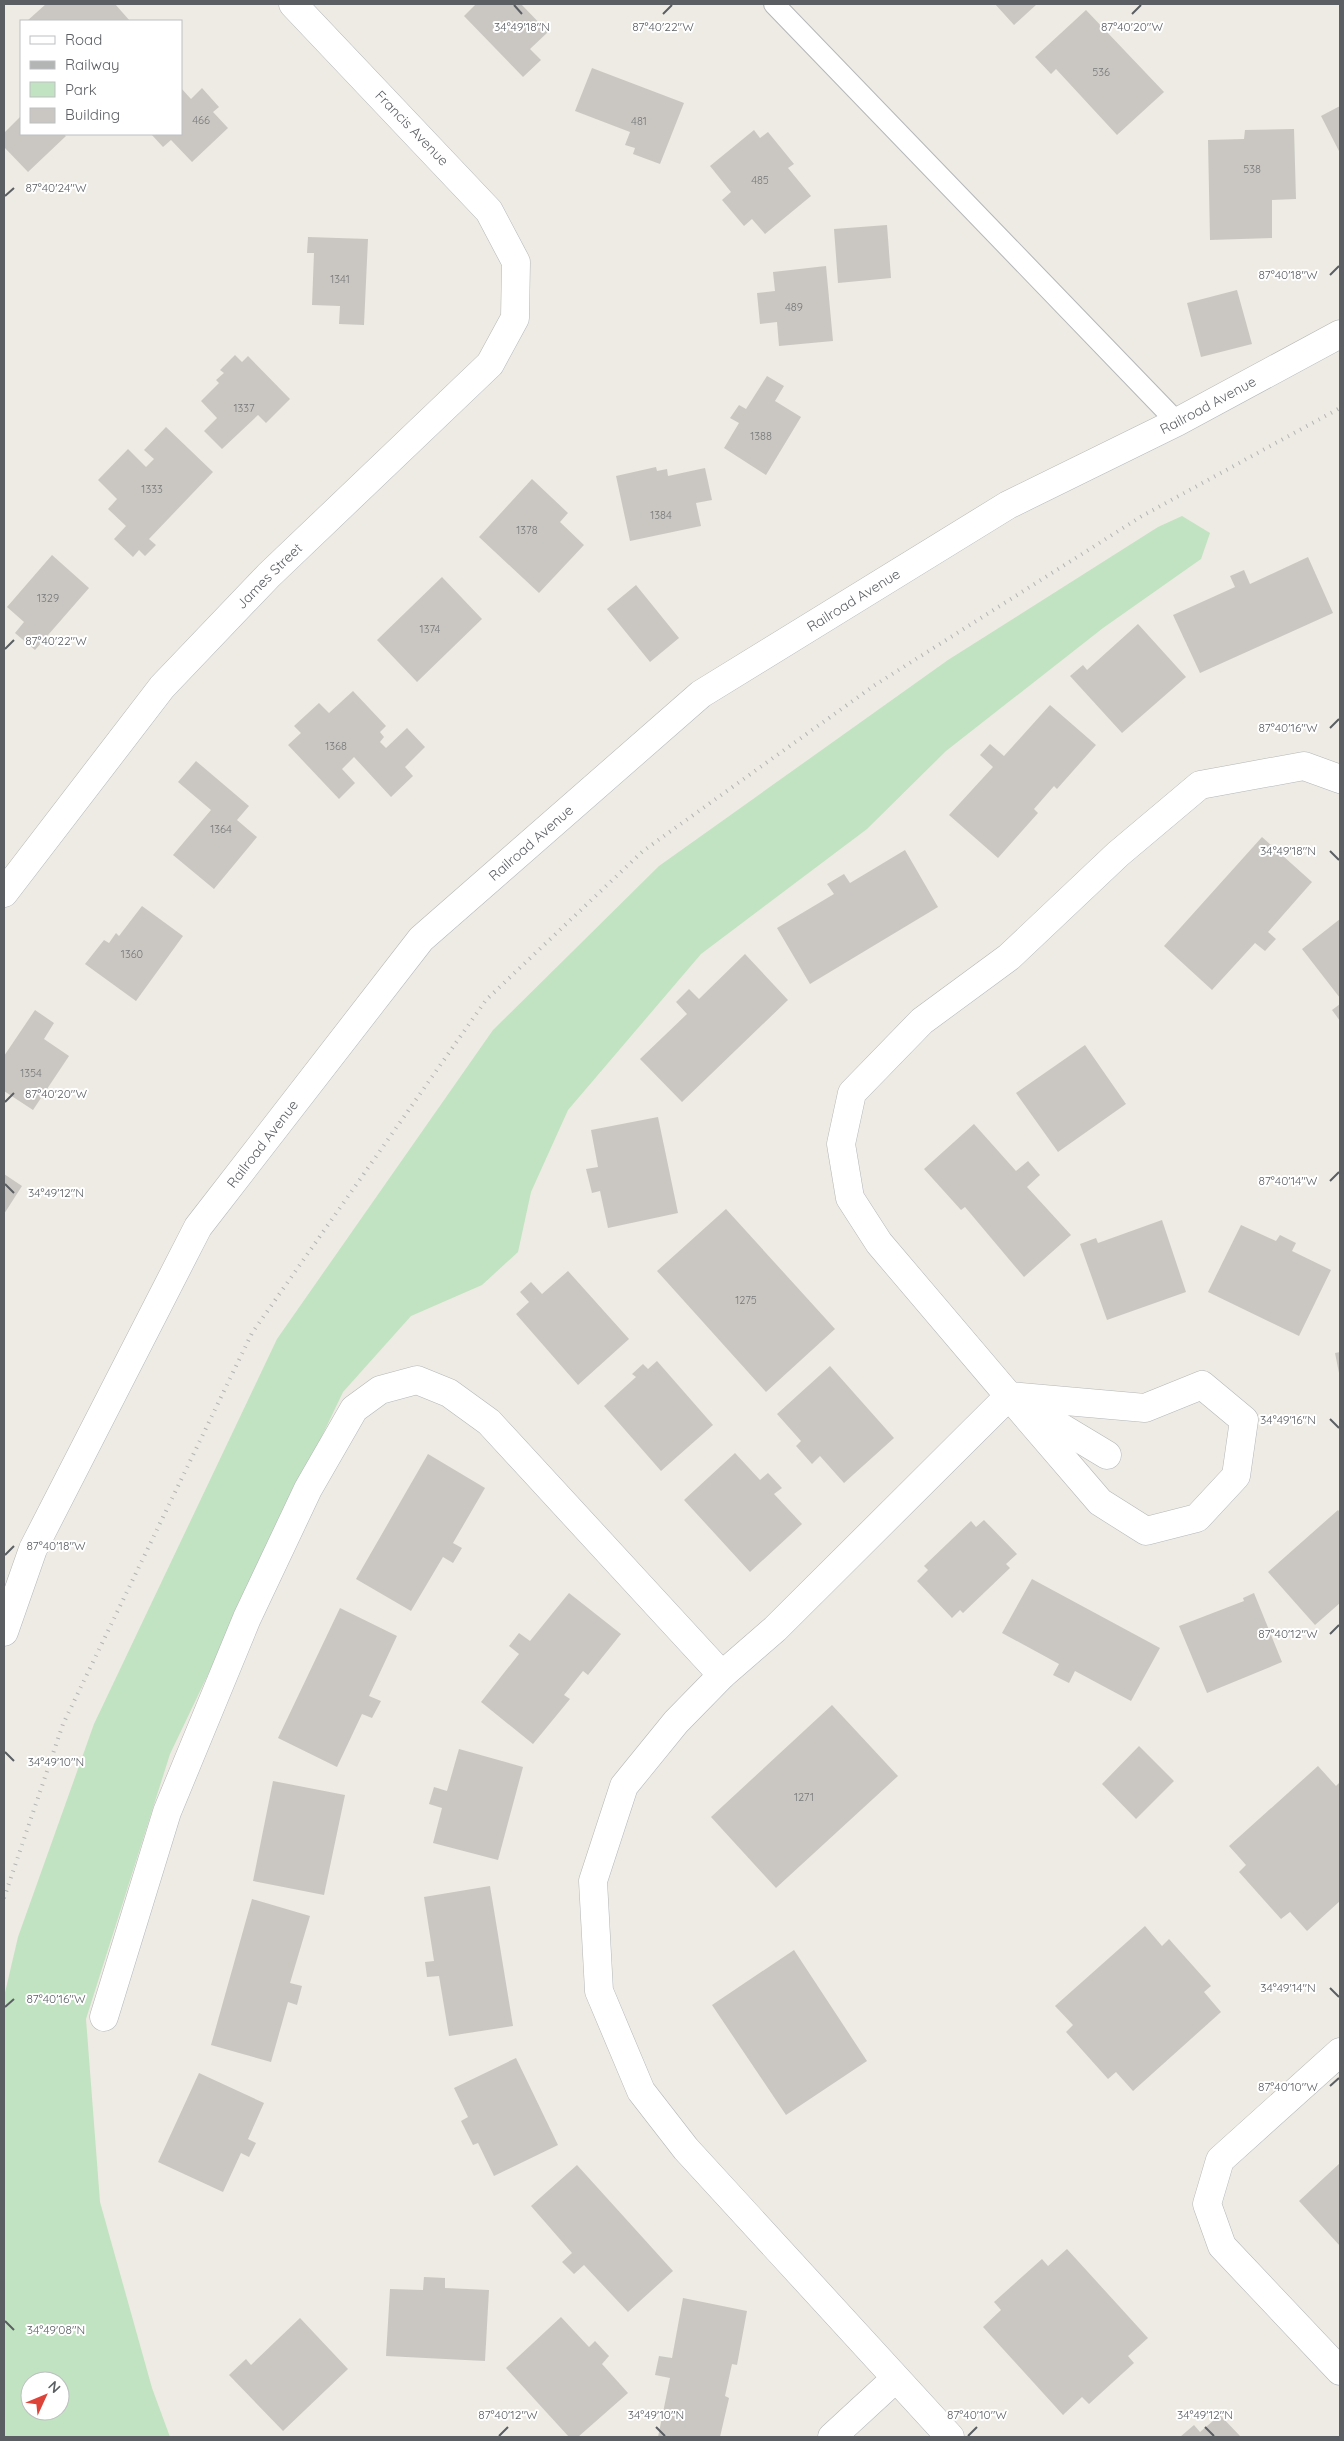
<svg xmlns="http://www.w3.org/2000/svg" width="1344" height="2441" viewBox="0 0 1344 2441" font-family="Quicksand,sans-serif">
	<rect width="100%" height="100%" fill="#edebe3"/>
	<!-- green -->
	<path fill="#c1e3c1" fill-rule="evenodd" d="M 1182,516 L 1210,533 L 1201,559 L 1103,628 L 946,751 L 867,829 L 701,954 L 568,1110 L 531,1192 L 518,1252 L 482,1285 L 411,1316 L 343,1392 L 170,1754 L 86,2019 L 100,2202 L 152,2388 L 170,2437 L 4,2437 L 4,1997 L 18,1937 L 94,1724 L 277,1339 L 493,1030 L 659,866 L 948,660 L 1158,527 ZM 30,2381 L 60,2381 L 60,2411 L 30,2411 Z"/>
	<!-- building -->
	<path fill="#cac7c2" d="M 46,4 L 115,4 L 130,21 L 27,21 Z
		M 476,4 L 521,4 L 548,32 L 530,49 L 541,60 L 523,77 L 464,16 Z
		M 995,4 L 1037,4 L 1014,25 Z
		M 1086,10 L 1164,92 L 1117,135 L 1056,69 L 1051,74 L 1035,57 Z
		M 592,68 L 684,103 L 660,164 L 633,154 L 635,148 L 625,145 L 630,132 L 575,111 Z
		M 181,88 L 191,99 L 202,88 L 219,107 L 213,112 L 228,128 L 192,162 L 171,140 L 163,147 L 151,134 L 181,134 Z
		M 1340,106 L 1340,153 L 1321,116 Z
		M 21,116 L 21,134 L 63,134 L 66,136 L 28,172 L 4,147 L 4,133 Z
		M 1294,129 L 1296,199 L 1272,200 L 1272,238 L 1210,240 L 1208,140 L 1244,139 L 1245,130 Z
		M 754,130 L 760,138 L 768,132 L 794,164 L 788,168 L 811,196 L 765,234 L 752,219 L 744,226 L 722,200 L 731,192 L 710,166 Z
		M 887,225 L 891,278 L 838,283 L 834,229 Z
		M 308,237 L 368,239 L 364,325 L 339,324 L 340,306 L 312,305 L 314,253 L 307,253 Z
		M 826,266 L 833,341 L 779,346 L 777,322 L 760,324 L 757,293 L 775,291 L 773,272 Z
		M 1237,290 L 1252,344 L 1201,357 L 1187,303 Z
		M 235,355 L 242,362 L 248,356 L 290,399 L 266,423 L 258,415 L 222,449 L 204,431 L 217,418 L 201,401 L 219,383 L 216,380 L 224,373 L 220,370 Z
		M 767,376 L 784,386 L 775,401 L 801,417 L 766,475 L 724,448 L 739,423 L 730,418 L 739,405 L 746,409 Z
		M 166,427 L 213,472 L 149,539 L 156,545 L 145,556 L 139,550 L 133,557 L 114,539 L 126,526 L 108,509 L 117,499 L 98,480 L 128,449 L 146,467 L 154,459 L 144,450 Z
		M 656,467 L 657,471 L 667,469 L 668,476 L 705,468 L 712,500 L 696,503 L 701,526 L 630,541 L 616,476 Z
		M 532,479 L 568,513 L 560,522 L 584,545 L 539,593 L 479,537 Z
		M 52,555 L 89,588 L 35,650 L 15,633 L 24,622 L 7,607 Z
		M 1308,557 L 1333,613 L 1200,673 L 1173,615 L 1235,587 L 1230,576 L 1244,570 L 1250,584 Z
		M 442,577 L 482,619 L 417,682 L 377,640 Z
		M 636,585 L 679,638 L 650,662 L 607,609 Z
		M 1138,624 L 1186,677 L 1122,733 L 1070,676 L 1083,665 L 1087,670 Z
		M 353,691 L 386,726 L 380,732 L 384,737 L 380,742 L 386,748 L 407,728 L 425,747 L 405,767 L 413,776 L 391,797 L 354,757 L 342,769 L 355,783 L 339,799 L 288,745 L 301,733 L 294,726 L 319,703 L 329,713 Z
		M 1050,705 L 1096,745 L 1057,789 L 1054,786 L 1034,809 L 1038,813 L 998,858 L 949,815 L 993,767 L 980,755 L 990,744 L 1004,756 Z
		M 196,761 L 249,806 L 237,820 L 257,837 L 214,889 L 173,855 L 211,810 L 178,782 Z
		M 1262,837 L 1312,882 L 1268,932 L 1276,939 L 1265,951 L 1255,943 L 1212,990 L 1164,946 Z
		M 905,850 L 938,907 L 810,984 L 777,928 L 834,894 L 827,884 L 844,874 L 850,883 Z
		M 142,906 L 183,936 L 136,1001 L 85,964 L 104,940 L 109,943 L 116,933 L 119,936 Z
		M 1340,919 L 1340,998 L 1302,949 Z
		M 745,954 L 788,1000 L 682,1102 L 640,1059 L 687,1014 L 676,1002 L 689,989 L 699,999 Z
		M 1340,1004 L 1340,1021 L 1332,1010 Z
		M 35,1010 L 54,1023 L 44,1039 L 69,1056 L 33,1110 L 4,1091 L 4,1056 Z
		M 1085,1045 L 1126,1104 L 1058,1152 L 1016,1093 Z
		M 658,1117 L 678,1213 L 608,1228 L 600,1191 L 592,1193 L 586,1169 L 598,1167 L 591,1130 Z
		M 974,1124 L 1016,1171 L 1028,1161 L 1040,1175 L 1027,1187 L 1071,1235 L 1024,1277 L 965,1207 L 961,1210 L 924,1169 Z
		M 4,1174 L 22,1186 L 4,1214 Z
		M 726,1209 L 835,1329 L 766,1392 L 657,1271 Z
		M 1162,1220 L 1186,1292 L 1107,1320 L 1080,1244 L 1096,1238 L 1098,1243 Z
		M 1241,1225 L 1276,1241 L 1280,1235 L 1296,1243 L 1292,1251 L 1331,1270 L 1299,1336 L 1208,1292 Z
		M 568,1271 L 629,1339 L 578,1385 L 516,1314 L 529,1302 L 520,1292 L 531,1282 L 542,1294 Z
		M 1340,1352 L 1340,1373 L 1339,1373 L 1335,1353 Z
		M 657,1361 L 713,1425 L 661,1471 L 604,1406 L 636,1377 L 632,1374 L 643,1364 L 648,1369 Z
		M 830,1366 L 894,1438 L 844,1483 L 820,1456 L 812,1464 L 796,1446 L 801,1441 L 777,1414 Z
		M 735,1453 L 760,1480 L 768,1473 L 782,1488 L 774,1494 L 802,1524 L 750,1572 L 684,1500 Z
		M 428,1454 L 485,1488 L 453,1543 L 462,1548 L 453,1563 L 443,1557 L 411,1611 L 356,1579 Z
		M 1338,1510 L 1340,1513 L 1340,1603 L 1315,1625 L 1268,1572 Z
		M 984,1520 L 1017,1554 L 1006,1564 L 1010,1568 L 963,1613 L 960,1610 L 952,1618 L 917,1581 L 928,1570 L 924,1566 L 971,1521 L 976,1527 Z
		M 1032,1579 L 1160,1648 L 1131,1701 L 1075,1671 L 1069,1683 L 1053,1675 L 1059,1664 L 1002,1633 Z
		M 569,1593 L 621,1634 L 588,1675 L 583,1671 L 564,1695 L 570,1699 L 533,1744 L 481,1702 L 519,1654 L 509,1646 L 519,1633 L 530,1641 Z
		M 1254,1593 L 1282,1662 L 1207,1693 L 1179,1626 L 1244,1601 L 1243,1598 Z
		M 340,1608 L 397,1636 L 369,1696 L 381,1701 L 372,1718 L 362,1714 L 337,1767 L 278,1738 Z
		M 832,1705 L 898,1776 L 776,1888 L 711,1817 Z
		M 1139,1746 L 1174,1781 L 1136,1819 L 1102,1784 Z
		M 459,1749 L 523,1767 L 498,1860 L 433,1843 L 442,1808 L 429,1804 L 434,1787 L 447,1791 Z
		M 1318,1766 L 1336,1786 L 1340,1782 L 1340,1901 L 1307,1931 L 1290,1912 L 1281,1919 L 1239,1872 L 1246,1865 L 1229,1846 Z
		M 273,1781 L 345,1795 L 324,1895 L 253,1881 Z
		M 490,1886 L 513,2026 L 449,2036 L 439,1976 L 427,1977 L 425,1962 L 434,1961 L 424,1897 Z
		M 252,1899 L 310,1916 L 290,1983 L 302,1986 L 297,2005 L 288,2002 L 271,2062 L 211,2045 Z
		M 1145,1926 L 1162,1946 L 1169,1939 L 1211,1986 L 1204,1992 L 1221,2012 L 1133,2091 L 1116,2072 L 1108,2079 L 1066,2032 L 1073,2025 L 1055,2006 Z
		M 794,1950 L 867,2061 L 786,2115 L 712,2005 Z
		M 516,2058 L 558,2145 L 494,2176 L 478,2143 L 473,2145 L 461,2121 L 468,2117 L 454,2088 Z
		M 199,2073 L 264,2103 L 248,2139 L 256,2143 L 249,2157 L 241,2153 L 223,2192 L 158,2162 Z
		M 1340,2163 L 1340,2246 L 1299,2201 Z
		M 577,2165 L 673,2271 L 628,2312 L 584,2265 L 574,2274 L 562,2262 L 572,2253 L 531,2206 Z
		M 1067,2249 L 1148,2338 L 1128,2356 L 1134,2363 L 1089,2404 L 1082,2397 L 1063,2415 L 983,2327 L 1001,2310 L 994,2302 L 1042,2259 L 1048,2266 Z
		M 424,2277 L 445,2278 L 445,2288 L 489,2290 L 485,2361 L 386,2356 L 390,2289 L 423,2290 Z
		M 683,2298 L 747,2311 L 737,2365 L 732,2364 L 725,2396 L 729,2398 L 720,2437 L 658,2437 L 670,2378 L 655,2375 L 659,2356 L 672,2358 Z
		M 561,2317 L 589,2347 L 595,2341 L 609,2356 L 602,2364 L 628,2393 L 578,2437 L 569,2437 L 506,2368 Z
		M 300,2318 L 348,2369 L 283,2431 L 229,2375 L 246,2359 L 251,2365 Z
		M 1220,2415 L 1241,2437 L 1180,2437 L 1194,2425 L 1200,2432 Z"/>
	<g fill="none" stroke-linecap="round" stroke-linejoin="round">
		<defs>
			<path id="service" d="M 774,4 L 1177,422"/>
			<g id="minor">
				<path id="s1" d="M 4,893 L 162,687 L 269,575 L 490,364 L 515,318 L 516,262 L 489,211 L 293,4"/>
				<path d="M 1202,1385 L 1244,1420 L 1236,1476 L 1197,1518 L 1146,1531 L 1100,1502 L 1009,1396 L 1145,1408 Z"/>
				<path d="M 1107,1455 L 1009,1396 L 879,1243 L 850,1198 L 841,1144 L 852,1093 L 922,1021 L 1009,957 L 1118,854 L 1200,785 L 1304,766 L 1340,779"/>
				<path id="s2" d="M 4,1632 L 33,1549 L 198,1227 L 421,939 L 701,694 L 1008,505 L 1177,422 L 1340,334"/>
				<path d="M 104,2017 L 167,1812 L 247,1618 L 308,1489 L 354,1409 L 380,1390 L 417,1380 L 449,1393 L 489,1422 L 722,1675"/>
				<path d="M 1340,2052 L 1220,2160 L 1207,2204 L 1222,2246 L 1340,2371"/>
				<path d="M 832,2437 L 895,2379"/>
				<path d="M 950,2437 L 686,2149 L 641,2091 L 599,1991 L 593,1881 L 624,1786 L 676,1722 L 722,1675 L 775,1629 L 1009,1396"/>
			</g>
		</defs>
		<!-- service casing -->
		<use href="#service" stroke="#b4b6b9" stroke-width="22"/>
		<!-- minor casing -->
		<use href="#minor" stroke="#b4b6b9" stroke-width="29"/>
		<!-- service -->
		<use href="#service" stroke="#fff" stroke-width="20"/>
		<!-- minor -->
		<use href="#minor" stroke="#fff" stroke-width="28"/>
		<!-- rail -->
		<path stroke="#b3b4b4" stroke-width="4" stroke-dasharray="1 6" stroke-linecap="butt" d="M 4,1898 L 63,1724 L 252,1333 L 486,1000 L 643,851 L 875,685 L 1142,516 L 1340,408"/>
	</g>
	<!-- ticks -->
	<path fill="none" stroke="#5b5f63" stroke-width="2" d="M 514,5 L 522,14M 663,14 L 672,5M 1132,14 L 1141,5M 5,196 L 14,188M 1330,275 L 1339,266M 5,649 L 14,640M 1330,728 L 1339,719M 1330,851 L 1339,860M 5,1102 L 14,1093M 1330,1181 L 1339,1172M 5,1184 L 14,1193M 1330,1419 L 1339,1428M 5,1555 L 14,1546M 1330,1634 L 1339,1625M 5,1752 L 14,1761M 1330,1988 L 1339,1997M 5,2007 L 14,1999M 1330,2086 L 1339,2078M 5,2321 L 14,2330M 656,2427 L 665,2436M 1205,2427 L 1214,2436M 499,2436 L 508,2427M 968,2436 L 977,2427"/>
	<g text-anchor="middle" stroke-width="4" stroke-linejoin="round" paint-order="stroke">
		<!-- number labels -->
		<g font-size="11" fill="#77797b">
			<text x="1101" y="76">536</text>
			<text x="201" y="124">466</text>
			<text x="639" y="125">481</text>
			<text x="1252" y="173">538</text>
			<text x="760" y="184">485</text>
			<text x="340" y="283">1341</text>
			<text x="794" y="311">489</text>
			<text x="244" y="412">1337</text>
			<text x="761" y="440">1388</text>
			<text x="152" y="493">1333</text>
			<text x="661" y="519">1384</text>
			<text x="527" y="534">1378</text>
			<text x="48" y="602">1329</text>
			<text x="430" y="633">1374</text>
			<text x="336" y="750">1368</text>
			<text x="221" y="833">1364</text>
			<text x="132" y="958">1360</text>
			<text x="31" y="1077">1354</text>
			<text x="746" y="1304">1275</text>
			<text x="804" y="1801">1271</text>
		</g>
		<!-- street labels -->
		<g font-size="14" fill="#5b5f63" stroke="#fff">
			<text transform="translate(412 128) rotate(46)" y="5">Francis Avenue</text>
			<text dy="5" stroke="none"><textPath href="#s2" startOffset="1770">Railroad Avenue</textPath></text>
			<text dy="5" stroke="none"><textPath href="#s1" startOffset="414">James Street</textPath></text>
			<text dy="5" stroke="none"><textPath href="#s2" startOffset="1365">Railroad Avenue</textPath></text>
			<text dy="5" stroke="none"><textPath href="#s2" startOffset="960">Railroad Avenue</textPath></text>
			<text dy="5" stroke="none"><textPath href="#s2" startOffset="555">Railroad Avenue</textPath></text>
		</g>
	</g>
	<g font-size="12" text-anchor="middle" fill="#5b5f63" stroke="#fff" stroke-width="4" stroke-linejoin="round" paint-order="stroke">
		<text x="663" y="31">87°40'22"W</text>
		<text x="1132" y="31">87°40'20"W</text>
		<text x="522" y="31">34°49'18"N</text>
		<text x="56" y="192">87°40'24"W</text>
		<text x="1288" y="279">87°40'18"W</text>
		<text x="56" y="645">87°40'22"W</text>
		<text x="1288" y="732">87°40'16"W</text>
		<text x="1288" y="855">34°49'18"N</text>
		<text x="56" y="1098">87°40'20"W</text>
		<text x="1288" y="1185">87°40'14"W</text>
		<text x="56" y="1197">34°49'12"N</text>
		<text x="1288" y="1424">34°49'16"N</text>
		<text x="56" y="1550">87°40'18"W</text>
		<text x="1288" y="1638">87°40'12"W</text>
		<text x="56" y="1766">34°49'10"N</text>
		<text x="1288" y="1992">34°49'14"N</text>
		<text x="56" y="2003">87°40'16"W</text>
		<text x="1288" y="2091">87°40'10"W</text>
		<text x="56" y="2334">34°49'08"N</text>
		<text x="656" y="2419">34°49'10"N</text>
		<text x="1205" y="2419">34°49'12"N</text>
		<text x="508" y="2419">87°40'12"W</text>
		<text x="977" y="2419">87°40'10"W</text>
	</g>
	<!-- border -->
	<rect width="1344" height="2441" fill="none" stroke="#5b5f63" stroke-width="10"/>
	<!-- legend -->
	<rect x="20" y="20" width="162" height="115" fill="#ffffff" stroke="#bdbfc1"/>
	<rect x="30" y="36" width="25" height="8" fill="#ffffff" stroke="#bdbfc1"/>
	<text x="65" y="45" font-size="15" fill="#5b5f63">Road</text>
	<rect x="30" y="61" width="25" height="8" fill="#b3b4b4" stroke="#bdbfc1"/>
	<text x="65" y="70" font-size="15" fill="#5b5f63">Railway</text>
	<rect x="30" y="82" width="25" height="15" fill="#c1e3c1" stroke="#bdbfc1"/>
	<text x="65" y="95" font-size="15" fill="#5b5f63">Park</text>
	<rect x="30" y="108" width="25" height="15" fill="#cac7c2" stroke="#bdbfc1"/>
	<text x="65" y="120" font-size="15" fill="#5b5f63">Building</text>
	<!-- north arrow -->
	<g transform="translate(45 2396) rotate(46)"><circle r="24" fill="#ffffff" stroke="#bdbfc1"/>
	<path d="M0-4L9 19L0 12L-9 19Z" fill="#dd4339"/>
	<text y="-8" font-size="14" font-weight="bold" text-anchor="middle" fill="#5b5f63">N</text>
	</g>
</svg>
